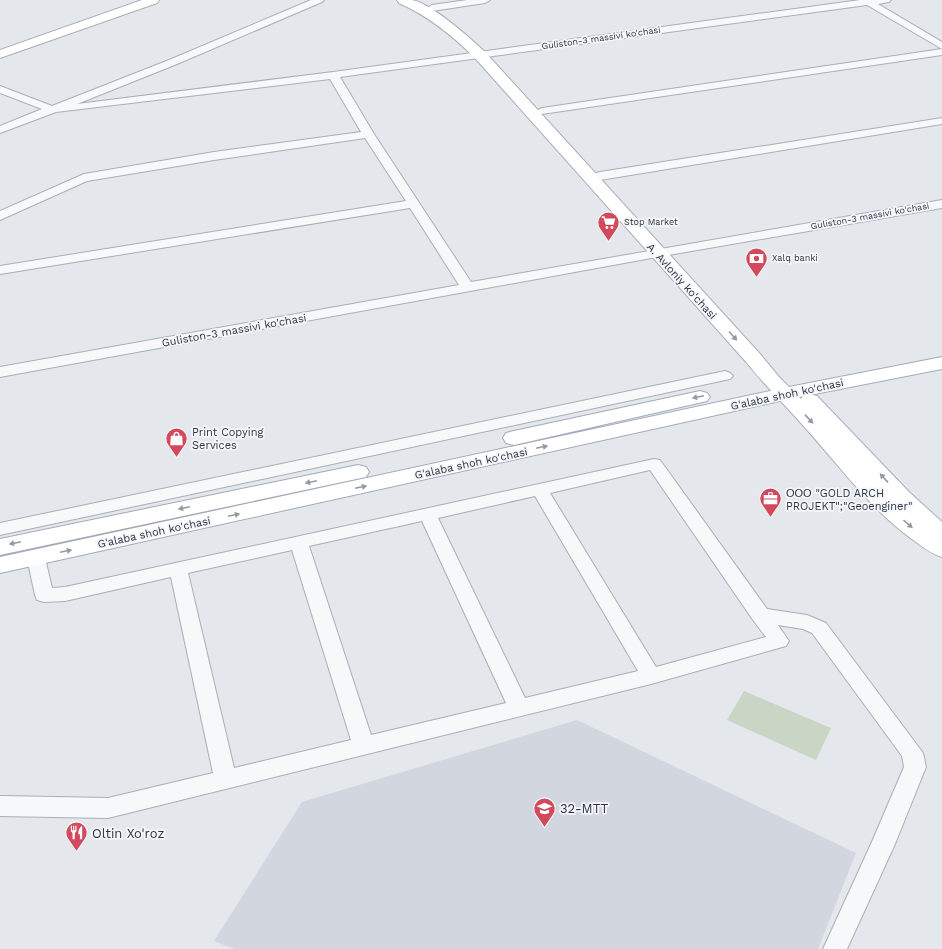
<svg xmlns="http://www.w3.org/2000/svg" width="942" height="949" viewBox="0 0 942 949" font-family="'Work Sans',sans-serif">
	<rect width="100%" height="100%" fill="#e4e7ec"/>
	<!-- built -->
	<path fill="#d2d6de" d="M 577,720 L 856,853 L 818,949 L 235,949 L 214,941 L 302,802 Z"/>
	<!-- green -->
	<path fill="#c9d6c5" d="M 744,691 L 831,728 L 816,760 L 727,720 Z"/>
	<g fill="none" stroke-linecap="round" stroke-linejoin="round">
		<defs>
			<path id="street" d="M 311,0 L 324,0 L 322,2 L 177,64 L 77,104 L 333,72 L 860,0 L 891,0 L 889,2 L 878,4 L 942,42 L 942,55 L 542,114 L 536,111 L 542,108 L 942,49 L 867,5 L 340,77 L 374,134 L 471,282 L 942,200 L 942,208 L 657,257 L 0,377 L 0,367 L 459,285 L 410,208 L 0,274 L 0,266 L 406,201 L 365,138 L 214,160 L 87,181 L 0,220 L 0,211 L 84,174 L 214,152 L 361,132 L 330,79 L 56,112 L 0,133 L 0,126 L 42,109 L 0,93 L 0,86 L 52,106 L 169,60 Z
				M 467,0 L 490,0 L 485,3 L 432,11 L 427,8 L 432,5 Z
				M 942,118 L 942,124 L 600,180 L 596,179 L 594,176 L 596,173 L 600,172 Z
				M 725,371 L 730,373 L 733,376 L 730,379 L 0,535 L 0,523 Z
				M 654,459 L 660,460 L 767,609 L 807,615 L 826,623 L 923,753 L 926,767 L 895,844 L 847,949 L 823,949 L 871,844 L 904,767 L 902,756 L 812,633 L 803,629 L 778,625 L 789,641 L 786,646 L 651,684 L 108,818 L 0,816 L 0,796 L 108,798 L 213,773 L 171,577 L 65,601 L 44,602 L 37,600 L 35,595 L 27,558 L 30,553 L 36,552 L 42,553 L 45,558 L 52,588 L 65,587 ZM 650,470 L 753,620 L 766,637 L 656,667 L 550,493 ZM 535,496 L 638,671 L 525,698 L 438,518 ZM 422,521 L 506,703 L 371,735 L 309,546 ZM 292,550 L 351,740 L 234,768 L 188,573 Z"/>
			<path id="secondary" d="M 142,0 L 159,0 L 157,3 L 0,58 L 0,50 Z
				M 397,0 C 402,0 408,0 412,0 C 432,4 470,38 485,52 L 761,355 L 779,377 L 801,399 L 803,396 L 810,394 L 817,396 L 909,492 L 942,522 L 942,557 C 932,554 924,548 916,542 C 874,513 842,469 808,431 C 788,408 766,387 747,363 L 475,58 C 452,35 428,16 399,3 Z"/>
			<path id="primary" d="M 942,357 L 942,369 L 784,400 L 0,573 L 0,557 L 784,388 Z
				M 700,391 L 707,393 L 710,397 L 707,401 L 514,445 L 506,443 L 503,438 L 506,433 L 514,431 Z
				M 358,465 L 366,467 L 369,472 L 366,477 L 0,555 L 0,539 Z"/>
		</defs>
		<!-- street casing -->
		<use href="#street" stroke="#a9aeb7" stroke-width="2"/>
		<!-- secondary casing -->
		<use href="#secondary" stroke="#a9aeb7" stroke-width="2"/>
		<!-- primary casing -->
		<use href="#primary" stroke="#a3abb8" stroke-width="2"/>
		<!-- street -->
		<use href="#street" fill="#f7f8fa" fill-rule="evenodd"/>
		<!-- secondary -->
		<use href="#secondary" fill="#fff" fill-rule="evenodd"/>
		<!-- primary -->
		<use href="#primary" fill="#fff" fill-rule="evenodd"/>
	</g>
	<!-- one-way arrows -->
	<defs><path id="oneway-solid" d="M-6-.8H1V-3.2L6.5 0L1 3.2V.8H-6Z"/></defs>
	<g fill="#959aa2">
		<use href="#oneway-solid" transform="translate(733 336) rotate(48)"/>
		<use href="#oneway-solid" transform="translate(698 397) rotate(168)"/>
		<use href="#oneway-solid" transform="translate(809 419) rotate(47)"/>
		<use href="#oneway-solid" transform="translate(542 447) rotate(-12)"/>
		<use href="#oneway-solid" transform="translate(884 478) rotate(-133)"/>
		<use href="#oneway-solid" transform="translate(311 482) rotate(168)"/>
		<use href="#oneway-solid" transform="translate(361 487) rotate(-12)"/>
		<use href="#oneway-solid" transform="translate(184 508) rotate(168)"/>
		<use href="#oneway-solid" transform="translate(234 515) rotate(-12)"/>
		<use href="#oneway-solid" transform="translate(908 524) rotate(41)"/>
		<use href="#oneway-solid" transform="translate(15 543) rotate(168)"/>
		<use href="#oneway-solid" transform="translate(66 551) rotate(-12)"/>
	</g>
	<!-- icons -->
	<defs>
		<symbol id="supermarket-pin" viewBox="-11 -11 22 30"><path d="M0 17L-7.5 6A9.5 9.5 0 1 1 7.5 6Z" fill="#d1495b" stroke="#f4f6f9"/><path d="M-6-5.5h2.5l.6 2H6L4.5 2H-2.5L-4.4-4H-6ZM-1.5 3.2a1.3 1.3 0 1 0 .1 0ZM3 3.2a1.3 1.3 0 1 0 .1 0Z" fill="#fff"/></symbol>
		<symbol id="bank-pin" viewBox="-11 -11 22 30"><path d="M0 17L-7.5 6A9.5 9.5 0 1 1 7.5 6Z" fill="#d1495b" stroke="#f4f6f9"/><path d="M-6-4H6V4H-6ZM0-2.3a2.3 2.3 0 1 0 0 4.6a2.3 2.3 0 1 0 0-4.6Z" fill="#fff"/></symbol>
		<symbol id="shop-pin" viewBox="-11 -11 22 30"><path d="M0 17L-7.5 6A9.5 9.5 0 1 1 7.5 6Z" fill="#d1495b" stroke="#f4f6f9"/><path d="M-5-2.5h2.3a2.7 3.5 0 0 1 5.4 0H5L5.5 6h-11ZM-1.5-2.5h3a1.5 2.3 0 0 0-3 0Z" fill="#fff"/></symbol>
		<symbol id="office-pin" viewBox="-11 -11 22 30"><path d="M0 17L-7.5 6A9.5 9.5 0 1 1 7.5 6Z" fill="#d1495b" stroke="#f4f6f9"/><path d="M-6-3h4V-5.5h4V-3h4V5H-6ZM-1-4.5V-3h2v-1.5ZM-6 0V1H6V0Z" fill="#fff"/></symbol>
		<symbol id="school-pin" viewBox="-11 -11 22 30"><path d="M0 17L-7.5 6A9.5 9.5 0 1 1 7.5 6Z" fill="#d1495b" stroke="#f4f6f9"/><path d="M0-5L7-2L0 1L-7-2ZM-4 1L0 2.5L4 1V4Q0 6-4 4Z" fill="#fff"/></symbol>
		<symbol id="restaurant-pin" viewBox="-11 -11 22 30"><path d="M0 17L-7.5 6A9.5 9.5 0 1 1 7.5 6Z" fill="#d1495b" stroke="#f4f6f9"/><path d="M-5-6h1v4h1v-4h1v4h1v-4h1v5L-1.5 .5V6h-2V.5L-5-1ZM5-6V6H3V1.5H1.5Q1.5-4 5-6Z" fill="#fff"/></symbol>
	</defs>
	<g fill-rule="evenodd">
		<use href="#supermarket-pin" x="596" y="210" width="25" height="34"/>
		<use href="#bank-pin" x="744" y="246" width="25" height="34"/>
		<use href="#shop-pin" x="164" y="426" width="25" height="34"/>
		<use href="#office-pin" x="758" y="486" width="25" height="34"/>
		<use href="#school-pin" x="532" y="796" width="25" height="34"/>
		<use href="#restaurant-pin" x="64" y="820" width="25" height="34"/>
	</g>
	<g text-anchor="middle" stroke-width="3.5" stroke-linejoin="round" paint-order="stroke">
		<!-- far-street labels -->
		<g font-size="9" fill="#2b3445" stroke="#f4f6f9">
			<text transform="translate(601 38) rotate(-8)" y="3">Guliston-3 massivi ko'chasi</text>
			<text transform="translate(870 216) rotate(-10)" y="3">Guliston-3 massivi ko'chasi</text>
		</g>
		<!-- far-poi labels -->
		<g font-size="9" fill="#2b3445" stroke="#f4f6f9" text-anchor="start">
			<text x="624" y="225">Stop Market</text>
			<text x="772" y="261">Xalq banki</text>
		</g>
		<!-- street labels -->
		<g font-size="11" fill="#2b3445" stroke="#f4f6f9">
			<text transform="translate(682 281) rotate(48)" y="4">A. Avloniy ko'chasi</text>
			<text transform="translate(234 330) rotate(-10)" y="4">Guliston-3 massivi ko'chasi</text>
			<text transform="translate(787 394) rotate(-12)" y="4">G'alaba shoh ko'chasi</text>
			<text transform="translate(471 463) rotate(-12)" y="4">G'alaba shoh ko'chasi</text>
			<text transform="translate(154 532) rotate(-12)" y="4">G'alaba shoh ko'chasi</text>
		</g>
		<!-- poi labels -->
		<g font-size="11" fill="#2b3445" stroke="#f4f6f9" text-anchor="start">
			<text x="192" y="436">Print Copying<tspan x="192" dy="13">Services</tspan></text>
			<text x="786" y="497">ООО "GOLD ARCH<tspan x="786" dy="13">PROJEKT";"Geoenginer"</tspan></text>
		</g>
		<!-- near-poi labels -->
		<g font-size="13" fill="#2b3445" stroke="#f4f6f9" text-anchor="start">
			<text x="560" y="813">32-MTT</text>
			<text x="92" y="838">Oltin Xo'roz</text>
		</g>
	</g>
</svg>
